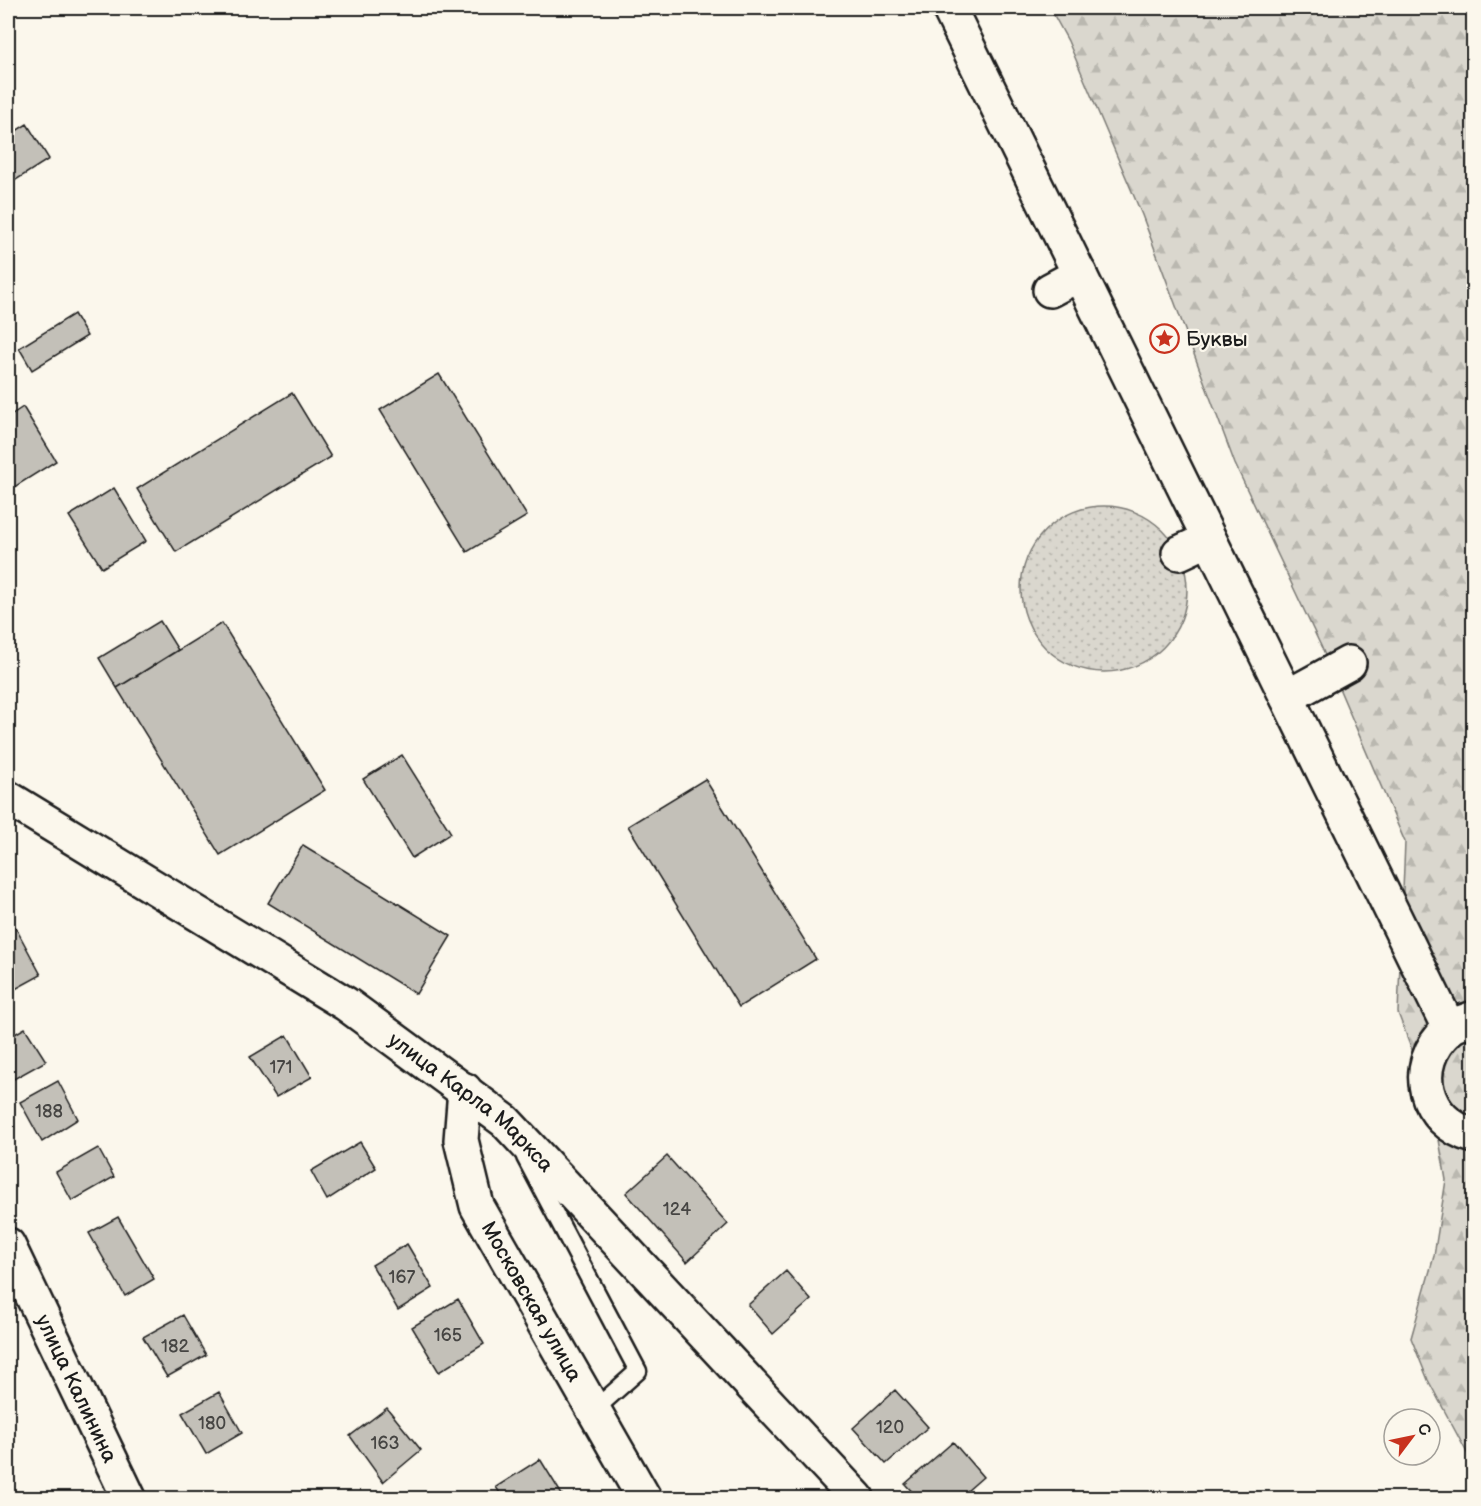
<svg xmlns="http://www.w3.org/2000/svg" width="1481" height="1506" viewBox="0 0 1481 1506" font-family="'Balsamiq Sans',sans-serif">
	<defs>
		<pattern id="grass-dots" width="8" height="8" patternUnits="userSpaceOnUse" patternTransform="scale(1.5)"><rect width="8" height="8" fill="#dad7ce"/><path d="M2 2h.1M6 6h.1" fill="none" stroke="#bab8b0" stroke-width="1.8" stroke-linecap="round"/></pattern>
		<pattern id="forest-firs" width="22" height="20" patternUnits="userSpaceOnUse" patternTransform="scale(1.5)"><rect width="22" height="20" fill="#dad7ce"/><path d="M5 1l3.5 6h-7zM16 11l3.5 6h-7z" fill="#bab8b0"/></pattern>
	</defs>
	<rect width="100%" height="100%" fill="#fbf7ec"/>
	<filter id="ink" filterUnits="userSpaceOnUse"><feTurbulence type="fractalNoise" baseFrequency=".0167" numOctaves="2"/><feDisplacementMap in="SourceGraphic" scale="12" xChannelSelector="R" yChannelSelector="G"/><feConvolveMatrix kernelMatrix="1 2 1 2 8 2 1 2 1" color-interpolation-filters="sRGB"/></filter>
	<g filter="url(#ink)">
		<!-- grass -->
		<path fill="url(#grass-dots)" stroke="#7b7a75" stroke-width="1.5" d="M1021 589a83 83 0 1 1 166 0a83 83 0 1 1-166 0Z"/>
		<!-- forest -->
		<path fill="url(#forest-firs)" stroke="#7b7a75" stroke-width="1.5" d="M 1050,8 L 1473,8 L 1473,1464 L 1428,1380 L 1411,1338 L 1434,1256 L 1446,1180 L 1433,1105 L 1398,1013 L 1405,842 L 1321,646 L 1235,464 L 1142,215 L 1068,41 Z"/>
		<!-- building -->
		<path fill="#c3c0b8" stroke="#1c1c1c" stroke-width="1.5" d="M 27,124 L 49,159 L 8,185 L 8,136 Z
			M 74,314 L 87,336 L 32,370 L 19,348 Z
			M 439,374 L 527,516 L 467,552 L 380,410 Z
			M 292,393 L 331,457 L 176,552 L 137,489 Z
			M 23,407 L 56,461 L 8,491 L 8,417 Z
			M 114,488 L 146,541 L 102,568 L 69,516 Z
			M 160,621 L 178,650 L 117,688 L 99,658 Z
			M 222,623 L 325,790 L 220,855 L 117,688 Z
			M 402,755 L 451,833 L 412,858 L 363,779 Z
			M 705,779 L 816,959 L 739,1007 L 628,826 Z
			M 303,845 L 451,936 L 416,994 L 268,903 Z
			M 11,919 L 41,975 L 8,993 L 8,921 Z
			M 25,1028 L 46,1061 L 12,1080 L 8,1071 L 8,1038 Z
			M 287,1035 L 312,1077 L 276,1097 L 250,1057 Z
			M 58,1081 L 78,1119 L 42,1142 L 20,1102 Z
			M 360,1142 L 376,1168 L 327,1200 L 311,1171 Z
			M 98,1148 L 114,1177 L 72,1201 L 56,1172 Z
			M 667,1156 L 728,1224 L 687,1262 L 626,1193 Z
			M 118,1217 L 154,1279 L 125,1296 L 89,1233 Z
			M 407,1244 L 433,1288 L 398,1310 L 372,1265 Z
			M 786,1271 L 811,1300 L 773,1334 L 748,1305 Z
			M 458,1299 L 484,1344 L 439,1372 L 412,1327 Z
			M 183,1315 L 206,1355 L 167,1377 L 143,1337 Z
			M 895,1390 L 928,1427 L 886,1464 L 853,1428 Z
			M 219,1392 L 242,1433 L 206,1454 L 182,1413 Z
			M 387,1408 L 421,1450 L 383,1482 L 350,1436 Z
			M 953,1442 L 983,1477 L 959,1498 L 918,1498 L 905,1484 Z
			M 540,1459 L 564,1498 L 503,1498 L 496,1487 Z"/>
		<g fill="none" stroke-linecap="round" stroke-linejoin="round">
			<defs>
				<path id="lane" d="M 525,1157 L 638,1371 L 593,1411"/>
				<g id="street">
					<path d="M 949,8 L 1449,1028"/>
					<path d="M 1050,290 L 1080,274"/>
					<path d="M 1179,553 L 1209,539"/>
					<path d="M 1287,697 L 1349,663"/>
					<path id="s1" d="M 8,798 L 346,1004 L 505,1121 L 857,1498"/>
					<path d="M 1474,1018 C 1465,1021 1454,1024 1448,1030 C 1409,1065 1423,1122 1474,1136"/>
					<path id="s2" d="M 465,1090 L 461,1140 L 477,1206 L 644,1498"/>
				</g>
				<g id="secondary">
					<path id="s3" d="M 8,1245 L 129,1498"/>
				</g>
			</defs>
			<!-- lane casing -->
			<use href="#lane" stroke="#1c1c1c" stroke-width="21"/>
			<!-- street casing -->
			<use href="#street" stroke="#1c1c1c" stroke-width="38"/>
			<!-- secondary casing -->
			<use href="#secondary" stroke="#1c1c1c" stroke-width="38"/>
			<!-- lane -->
			<use href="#lane" stroke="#fbf7ec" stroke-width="16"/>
			<!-- street -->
			<use href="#street" stroke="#fbf7ec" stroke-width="33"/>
			<!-- secondary -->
			<use href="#secondary" stroke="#fbf7ec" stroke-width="33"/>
		</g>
	</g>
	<!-- icons -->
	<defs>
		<symbol id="sight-ring" viewBox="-11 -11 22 22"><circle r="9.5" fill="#fbf7ec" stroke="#c8321e" stroke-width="1.5"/><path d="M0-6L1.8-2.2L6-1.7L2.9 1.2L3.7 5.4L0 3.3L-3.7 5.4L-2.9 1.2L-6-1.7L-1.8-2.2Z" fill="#c8321e"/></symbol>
	</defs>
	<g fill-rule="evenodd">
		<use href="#sight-ring" x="1148" y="322" width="33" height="33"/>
	</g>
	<g text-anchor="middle" stroke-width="4.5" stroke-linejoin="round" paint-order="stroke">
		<!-- number labels -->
		<g font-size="18" fill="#464543">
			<text x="281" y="1073">171</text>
			<text x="49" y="1117">188</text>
			<text x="677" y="1215">124</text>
			<text x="402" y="1283">167</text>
			<text x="448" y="1341">165</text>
			<text x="175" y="1352">182</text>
			<text x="212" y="1429">180</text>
			<text x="890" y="1433">120</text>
			<text x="385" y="1449">163</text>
		</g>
		<!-- poi labels -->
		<g font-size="21" fill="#1c1c1c" stroke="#fbf7ec" text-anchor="start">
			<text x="1186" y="346">Буквы</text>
		</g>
		<!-- street labels -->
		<g font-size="21" fill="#1c1c1c" stroke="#fbf7ec">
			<text dy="7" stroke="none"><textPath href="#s1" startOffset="555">улица Карла Маркса</textPath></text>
			<text dy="7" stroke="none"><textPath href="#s2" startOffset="228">Московская улица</textPath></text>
			<text dy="7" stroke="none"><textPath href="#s3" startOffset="159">улица Калинина</textPath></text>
		</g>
	</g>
	<!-- margin -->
	<rect width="1481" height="1506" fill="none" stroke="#fbf7ec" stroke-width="30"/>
	<rect x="15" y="15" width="1451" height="1476" fill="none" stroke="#1c1c1c" stroke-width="2" filter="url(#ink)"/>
	<!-- north arrow -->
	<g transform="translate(1412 1437) rotate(58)"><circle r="28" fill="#fbf7ec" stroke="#a29f99" stroke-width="1.5"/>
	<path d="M0-4.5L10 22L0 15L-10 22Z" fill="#c8321e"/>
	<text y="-9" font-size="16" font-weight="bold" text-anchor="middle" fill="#1c1c1c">С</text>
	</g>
</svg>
